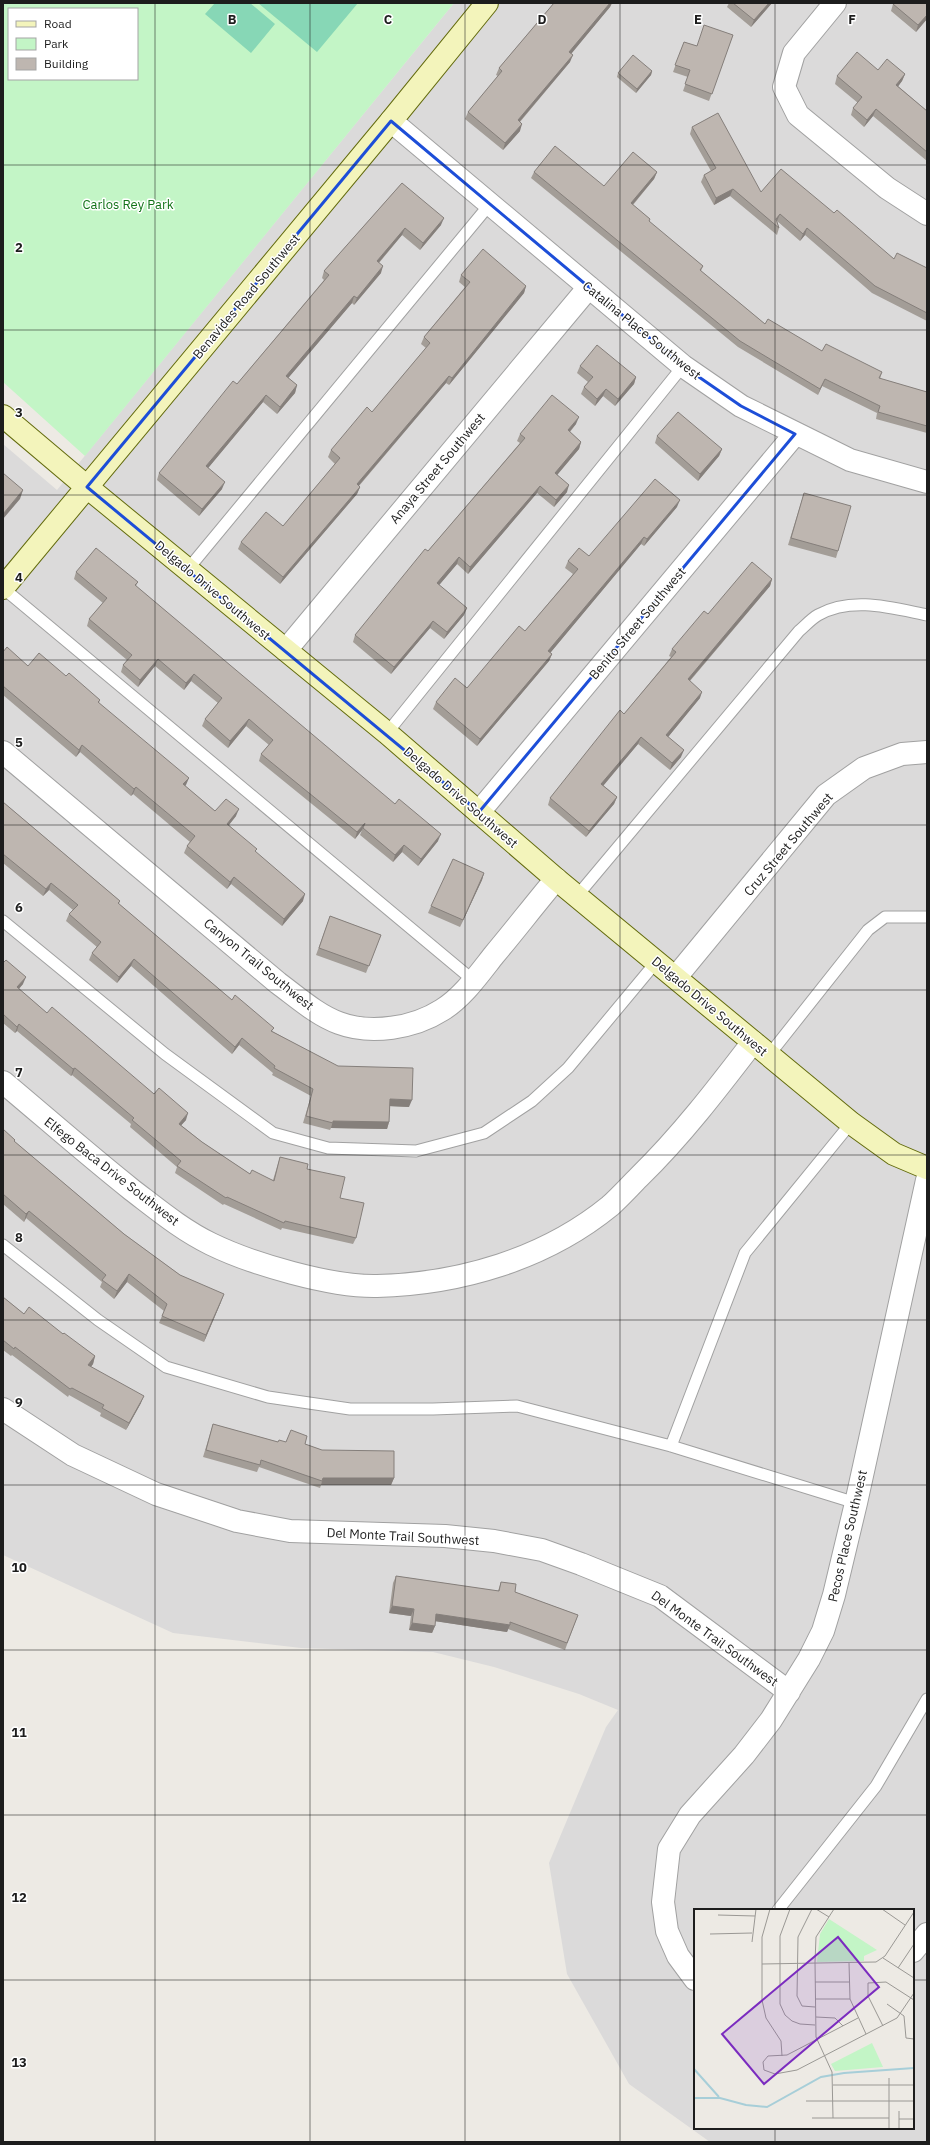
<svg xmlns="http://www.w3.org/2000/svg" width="930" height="2145" viewBox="0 0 930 2145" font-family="'IBM Plex Sans',sans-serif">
	<rect width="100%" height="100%" fill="#edeae4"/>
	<!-- residential -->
	<path fill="#dbdada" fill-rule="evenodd" d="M 454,3 L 927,3 L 927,2141 L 925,2142 L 710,2142 L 629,2084 L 567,1974 L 549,1863 L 606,1727 L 618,1710 L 579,1694 L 494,1667 L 433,1652 L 301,1648 L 173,1633 L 3,1555 L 3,444 L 57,490 ZM 695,1910 L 913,1910 L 913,2128 L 695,2128 Z"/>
	<!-- park -->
	<path fill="#c3f5c6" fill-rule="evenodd" d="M 3,3 L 454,3 L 85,456 L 3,382 ZM 9,9 L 137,9 L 137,79 L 9,79 Z"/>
	<!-- pitch -->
	<path fill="#87d7b6" d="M 215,3 L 250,3 L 275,24 L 251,53 L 205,14 Z
		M 258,3 L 358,3 L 317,52 Z"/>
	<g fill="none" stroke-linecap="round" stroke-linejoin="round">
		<defs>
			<path id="lane" d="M 188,569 L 490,204
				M 3,588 L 474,981
				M 387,733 L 683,366
				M 577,896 L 799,631 C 805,626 811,619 818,615 C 852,596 892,608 927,615
				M 3,921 L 165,1054 L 273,1133 L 328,1148 L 416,1151 L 484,1133 L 532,1101 L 568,1068 L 657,961
				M 769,1055 L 868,930 L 885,917 L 927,917
				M 3,1245 L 98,1320 L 166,1367 L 268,1397 L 350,1409 L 433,1409 L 517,1406 L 671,1446 L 856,1503
				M 671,1446 L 745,1253 L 851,1123
				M 778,1910 L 876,1786 L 927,1699"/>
			<path id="street" d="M 835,3 L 794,53 L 784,87 L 798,115 L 887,188 L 927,214
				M 391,121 L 683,366 L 741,406 L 850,460 L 927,482
				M 286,650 L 589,287
				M 3,752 L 278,983 C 297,997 317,1015 339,1023 C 371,1035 414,1028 442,1010 C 463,997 479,974 494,955 C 515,930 535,904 556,879
				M 479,812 L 795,434
				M 676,977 L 826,795 L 864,768 L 902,754 L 927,752
				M 3,1082 C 46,1118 88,1155 132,1190 C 157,1209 182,1230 211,1244 C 252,1264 331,1287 377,1286 C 460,1284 545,1259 610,1206 C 620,1197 629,1187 639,1177 C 681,1136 717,1089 753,1042
				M 3,1409 L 73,1455 L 156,1494 L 237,1521 L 290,1531 L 445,1536 L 494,1541 L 542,1550 L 581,1564 L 660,1596 L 789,1692
				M 913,1951 L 927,1934
				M 695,1979 L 678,1956 L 667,1931 L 663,1902 L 669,1849 L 690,1815 L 744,1755 L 771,1720 L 809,1659 L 823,1631 L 834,1595 L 856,1503 L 927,1180"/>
			<path id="secondary" d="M 3,416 L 87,487 L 387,733 L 556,879 L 851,1123 L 894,1154 L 927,1168
				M 3,588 L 391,121 L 487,3"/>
		</defs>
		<!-- lane casing -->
		<use href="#lane" stroke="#a1a1a1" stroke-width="13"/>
		<!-- street casing -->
		<use href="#street" stroke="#a1a1a1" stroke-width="24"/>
		<!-- secondary casing -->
		<use href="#secondary" stroke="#636b0d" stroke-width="24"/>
		<!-- lane -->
		<use href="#lane" stroke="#fff" stroke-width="11"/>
		<!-- street -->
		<use href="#street" stroke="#fff" stroke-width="22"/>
		<!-- secondary -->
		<use href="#secondary" stroke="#f3f4bb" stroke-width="22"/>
	</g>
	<!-- wall -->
	<path fill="#a39d97" d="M 554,3 L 612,3 L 610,7 L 571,53 L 570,62 L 520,122 L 520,131 L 503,150 L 465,119 L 468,112 L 498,76 L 496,75 L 499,68 Z
		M 729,3 L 772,3 L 751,27 L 727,7 Z
		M 927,3 L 927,19 L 916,32 L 891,11 L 893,4 Z
		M 733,35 L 709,101 L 683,91 L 688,77 L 673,72 L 684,42 L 697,46 Z
		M 878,70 L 905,74 L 902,81 L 898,86 L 927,111 L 927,161 L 873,116 L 864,127 L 851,115 L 853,108 L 858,103 L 835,84 L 837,76 Z
		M 652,71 L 651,75 L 636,93 L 617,77 L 618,73 Z
		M 692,127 L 761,192 L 834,213 L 894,259 L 927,268 L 927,321 L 872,293 L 805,235 L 800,241 L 777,221 L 779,228 L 777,235 L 730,196 L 714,205 L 701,182 L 704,175 L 711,171 L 690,134 Z
		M 534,172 L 604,186 L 657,172 L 654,179 L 633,205 L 650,219 L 649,222 L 703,266 L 701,271 L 765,324 L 822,351 L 882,372 L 880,379 L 927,392 L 927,433 L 876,419 L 877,413 L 822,386 L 818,395 L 738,347 L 531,178 Z
		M 402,183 L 441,225 L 420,250 L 402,235 L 379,263 L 381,273 L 354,305 L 352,303 L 288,378 L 297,385 L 295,393 L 277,414 L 263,402 L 208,468 L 222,489 L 199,516 L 157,480 L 159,473 L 237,384 L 324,280 L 322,278 L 324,271 Z
		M 461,275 L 526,286 L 524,293 L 449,385 L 446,383 L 359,486 L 360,487 L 357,494 L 280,584 L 238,549 L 241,542 L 283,526 L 335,464 L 328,457 L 331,450 L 372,412 L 426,348 L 421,344 L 424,337 L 465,287 L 459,282 Z
		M 580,366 L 636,377 L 634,384 L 615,406 L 603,396 L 595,406 L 581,394 L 584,387 L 588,382 L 577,373 Z
		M 576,424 L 570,432 L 581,442 L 579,449 L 557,474 L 567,492 L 554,507 L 537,493 L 468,574 L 457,564 L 439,585 L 464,615 L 444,639 L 430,628 L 391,674 L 353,642 L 355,635 L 428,551 L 520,443 L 517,441 L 520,434 Z
		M 657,436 L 722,449 L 719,456 L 698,481 L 655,443 Z
		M 804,493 L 838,551 L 836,558 L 788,545 Z
		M 677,507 L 644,546 L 641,544 L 550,653 L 552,654 L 549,661 L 477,746 L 433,709 L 436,702 L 467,688 L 525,631 L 573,574 L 565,568 L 568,561 L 589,556 Z
		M 76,572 L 138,582 L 136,586 L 438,841 L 418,866 L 402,852 L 393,862 L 360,835 L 362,830 L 355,839 L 259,761 L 261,754 L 269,745 L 246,726 L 228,748 L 202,726 L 205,719 L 218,703 L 191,681 L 184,690 L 155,666 L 138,687 L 121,672 L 123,665 L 127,660 L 87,626 L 89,619 L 103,603 L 74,579 Z
		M 772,579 L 770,586 L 690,681 L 700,698 L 668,737 L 681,757 L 670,770 L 638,744 L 603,785 L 617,797 L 614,804 L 586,837 L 548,805 L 550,798 L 624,714 L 671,657 L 669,656 L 672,649 L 708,614 Z
		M 3,652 L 28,666 L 66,676 L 100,700 L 99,703 L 186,785 L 185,786 L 215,811 L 236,816 L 229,825 L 303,901 L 282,926 L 231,884 L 227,889 L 184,853 L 187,846 L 190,842 L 133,794 L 131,796 L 80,752 L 76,757 L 3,695 Z
		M 3,802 L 120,901 L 119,904 L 232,1000 L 274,1028 L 272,1031 L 409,1107 L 390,1106 L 389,1122 L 387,1129 L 331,1128 L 330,1130 L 303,1123 L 311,1096 L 272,1075 L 273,1073 L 239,1045 L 232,1054 L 131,966 L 117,983 L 89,960 L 92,953 L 97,947 L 66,921 L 69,914 L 73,910 L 49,890 L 43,896 L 3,863 Z
		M 484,873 L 482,880 L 460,927 L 428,913 L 431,906 Z
		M 330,916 L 381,935 L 366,973 L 316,955 Z
		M 3,963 L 23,984 L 19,989 L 47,1013 L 154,1094 L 186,1120 L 181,1125 L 202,1142 L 250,1174 L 273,1180 L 280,1157 L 307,1169 L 340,1198 L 356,1238 L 353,1244 L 282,1228 L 281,1230 L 224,1204 L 223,1205 L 175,1173 L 177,1167 L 130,1127 L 131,1124 L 72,1075 L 71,1076 L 17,1031 L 15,1033 L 3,1023 Z
		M 3,1129 L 15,1142 L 124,1234 L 180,1275 L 221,1302 L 204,1342 L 159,1323 L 164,1311 L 127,1282 L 114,1299 L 100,1287 L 102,1282 L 26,1218 L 24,1222 L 3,1204 Z
		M 3,1297 L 24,1314 L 63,1334 L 95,1356 L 93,1364 L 91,1367 L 141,1403 L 126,1430 L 100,1416 L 101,1413 L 69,1395 L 68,1397 L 12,1355 L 11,1356 L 3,1350 Z
		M 213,1424 L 278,1442 L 305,1444 L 394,1478 L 391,1485 L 321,1485 L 320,1488 L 259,1467 L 257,1472 L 203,1457 Z
		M 396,1576 L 498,1591 L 501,1582 L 515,1592 L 578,1615 L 565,1650 L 508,1629 L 507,1632 L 435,1621 L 435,1626 L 432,1633 L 409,1630 L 411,1616 L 389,1613 L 393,1583 Z"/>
	<!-- shaded-wall -->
	<path fill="#857f7b" d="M 610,3 L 612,3 L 610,7 L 567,59 L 569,52 Z
		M 769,3 L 772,3 L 751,27 L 754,20 Z
		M 927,15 L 927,19 L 916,32 L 918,25 Z
		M 573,55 L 570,62 L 515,127 L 518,120 Z
		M 652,71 L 651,75 L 636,93 L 637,89 Z
		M 905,74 L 902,81 L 894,92 L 896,85 Z
		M 876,109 L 873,116 L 864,127 L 867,120 Z
		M 522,124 L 520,131 L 503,150 L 505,143 Z
		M 657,172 L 654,179 L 628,210 L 631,203 Z
		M 733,189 L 730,196 L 714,205 L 716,198 Z
		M 780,214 L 777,221 L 776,219 Z
		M 444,218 L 441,225 L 420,250 L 423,243 Z
		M 405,228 L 402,235 L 374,268 L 377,261 Z
		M 807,228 L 805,235 L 800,241 L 803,234 Z
		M 383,266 L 381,273 L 354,305 L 357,298 Z
		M 526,286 L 524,293 L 449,385 L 452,378 Z
		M 354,296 L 352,303 L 284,383 L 286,376 Z
		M 449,376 L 446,383 L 354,491 L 357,484 Z
		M 636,377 L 634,384 L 615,406 L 618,399 Z
		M 825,379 L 822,386 L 818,395 L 820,389 Z
		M 297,385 L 295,393 L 277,414 L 280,407 Z
		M 606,389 L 603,396 L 595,406 L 597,399 Z
		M 266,395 L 263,402 L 204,473 L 206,466 Z
		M 579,417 L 576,424 L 565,437 L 568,430 Z
		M 581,442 L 579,449 L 553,480 L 555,473 Z
		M 722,449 L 719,456 L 698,481 L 700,474 Z
		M 225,482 L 222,489 L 199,516 L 202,509 Z
		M 569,485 L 567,492 L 554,507 L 556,500 Z
		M 540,486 L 537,493 L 468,574 L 470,567 Z
		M 360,487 L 357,494 L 280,584 L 283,577 Z
		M 23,490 L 20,499 L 3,519 L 3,514 Z
		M 680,500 L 677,507 L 644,546 L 647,539 Z
		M 644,537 L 641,544 L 546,658 L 548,651 Z
		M 459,557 L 457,564 L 435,590 L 437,583 Z
		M 772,579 L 770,586 L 685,686 L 688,679 Z
		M 467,608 L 464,615 L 444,639 L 447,632 Z
		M 433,621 L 430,628 L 391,674 L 394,667 Z
		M 552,654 L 549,661 L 477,746 L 480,739 Z
		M 158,659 L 155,666 L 138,687 L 140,680 Z
		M 194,674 L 191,681 L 184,690 L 186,683 Z
		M 702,692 L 700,698 L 664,742 L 666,735 Z
		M 249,719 L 246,726 L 228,748 L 230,741 Z
		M 641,737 L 638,744 L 599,791 L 601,784 Z
		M 82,745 L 80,752 L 76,757 L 79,750 Z
		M 684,750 L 681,757 L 670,770 L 672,763 Z
		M 189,778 L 186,785 L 180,791 L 183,784 Z
		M 136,787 L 133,794 L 131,796 L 134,789 Z
		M 617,797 L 614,804 L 586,837 L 589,831 Z
		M 239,809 L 236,816 L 224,831 L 227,824 Z
		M 365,823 L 362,830 L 355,839 L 357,832 Z
		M 441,834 L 438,841 L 418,866 L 421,859 Z
		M 404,845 L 402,852 L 393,862 L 395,855 Z
		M 484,873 L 482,880 L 460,927 L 463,920 Z
		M 234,877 L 231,884 L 227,889 L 230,882 Z
		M 51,883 L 49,890 L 43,896 L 46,889 Z
		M 305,894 L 303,901 L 282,926 L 284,919 Z
		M 134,959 L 131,966 L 117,983 L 119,977 Z
		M 26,977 L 23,984 L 14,994 L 17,987 Z
		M 19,1024 L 17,1031 L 15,1033 L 17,1027 Z
		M 242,1038 L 239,1045 L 232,1054 L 235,1047 Z
		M 75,1068 L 72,1075 L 71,1076 L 73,1069 Z
		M 390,1099 L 412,1100 L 409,1107 L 387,1106 Z
		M 188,1113 L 186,1120 L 177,1130 L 179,1124 Z
		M 333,1121 L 389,1122 L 387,1129 L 331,1128 Z
		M 29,1211 L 26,1218 L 24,1222 L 26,1214 Z
		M 129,1274 L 127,1282 L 114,1299 L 117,1291 Z
		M 224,1294 L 221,1302 L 204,1342 L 206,1335 Z
		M 95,1356 L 93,1364 L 86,1373 L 88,1365 Z
		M 144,1396 L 141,1403 L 126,1430 L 129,1423 Z
		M 323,1478 L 394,1478 L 391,1485 L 321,1485 Z
		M 392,1606 L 414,1609 L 411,1616 L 389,1613 Z
		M 436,1614 L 510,1625 L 507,1632 L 434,1621 Z
		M 412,1623 L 435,1626 L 432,1633 L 409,1630 Z"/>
	<!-- building -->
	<path fill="#beb6b0" stroke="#857f7b" d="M 554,3 L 610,3 L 569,52 L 573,55 L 518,120 L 522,124 L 505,143 L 468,112 L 502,71 L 499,68 Z
		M 733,3 L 769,3 L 754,20 Z
		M 894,3 L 927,3 L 927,15 L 918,25 L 893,4 Z
		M 704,25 L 733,35 L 712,94 L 685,84 L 690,70 L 675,65 L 684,42 L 697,46 Z
		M 857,52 L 878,70 L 887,59 L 905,74 L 896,85 L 927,111 L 927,152 L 876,109 L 867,120 L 853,108 L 862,97 L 837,76 Z
		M 633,55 L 652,71 L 637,89 L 618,73 Z
		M 718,113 L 761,192 L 781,169 L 834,213 L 837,210 L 894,259 L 897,253 L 927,268 L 927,313 L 875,286 L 807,228 L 803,234 L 780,214 L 776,219 L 779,228 L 733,189 L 716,198 L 704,175 L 716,168 L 692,127 Z
		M 555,146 L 604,186 L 633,152 L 657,172 L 631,203 L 650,219 L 649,221 L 703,266 L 700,270 L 765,324 L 768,319 L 822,351 L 826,344 L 882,372 L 879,378 L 927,392 L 927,426 L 878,412 L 880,406 L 825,379 L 820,389 L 740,341 L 534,172 Z
		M 402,183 L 444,218 L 423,243 L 405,228 L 377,261 L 383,266 L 357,298 L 354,296 L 286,376 L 297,385 L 280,407 L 266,395 L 206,466 L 225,482 L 202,509 L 159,473 L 233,381 L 237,384 L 329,275 L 324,271 Z
		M 483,249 L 526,286 L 452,378 L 449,376 L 357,484 L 360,487 L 283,577 L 241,542 L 266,512 L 283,526 L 340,458 L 331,450 L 367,407 L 372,412 L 430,343 L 424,337 L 470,282 L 461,275 Z
		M 597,345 L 636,377 L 618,399 L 606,389 L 597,399 L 584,387 L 593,377 L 580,366 Z
		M 552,395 L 579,417 L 568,430 L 581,442 L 555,473 L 569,485 L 556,500 L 540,486 L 470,567 L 459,557 L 437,583 L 467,608 L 447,632 L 433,621 L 394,667 L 355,635 L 425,549 L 428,551 L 525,438 L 520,434 Z
		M 678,412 L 722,449 L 700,474 L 657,436 Z
		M 3,473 L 23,490 L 3,514 Z
		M 655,479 L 680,500 L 647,539 L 644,537 L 548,651 L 552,654 L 480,739 L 436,702 L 455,678 L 467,688 L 519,626 L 525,631 L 578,569 L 568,561 L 579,548 L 589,556 Z
		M 804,493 L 851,506 L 838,551 L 791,538 Z
		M 96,548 L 138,582 L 135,585 L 395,804 L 399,799 L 441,834 L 421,859 L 404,845 L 395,855 L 363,828 L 365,823 L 357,832 L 261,754 L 273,740 L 249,719 L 230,741 L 205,719 L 222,698 L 194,674 L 186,683 L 158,659 L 140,680 L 123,665 L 132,655 L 89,619 L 107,598 L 76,572 Z
		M 752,562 L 772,579 L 688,679 L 702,692 L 666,735 L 684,750 L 672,763 L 641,737 L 601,784 L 617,797 L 589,831 L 550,798 L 620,710 L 624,714 L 676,652 L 672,649 L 704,611 L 708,614 Z
		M 7,647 L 28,666 L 39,653 L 66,676 L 69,673 L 100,700 L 98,702 L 189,778 L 183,784 L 215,811 L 226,799 L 239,809 L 227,824 L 257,849 L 255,851 L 305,894 L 284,919 L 234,877 L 230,882 L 187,846 L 195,836 L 136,787 L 134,789 L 82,745 L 79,750 L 3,686 L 3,652 Z
		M 3,802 L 120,901 L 118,903 L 232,1000 L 235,995 L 274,1028 L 271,1031 L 338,1066 L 413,1068 L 412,1100 L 390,1099 L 389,1122 L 333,1121 L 333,1123 L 306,1116 L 313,1089 L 274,1068 L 275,1066 L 242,1038 L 235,1047 L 134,959 L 119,977 L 92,953 L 101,942 L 69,914 L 78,905 L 51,883 L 46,889 L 3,854 Z
		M 453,859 L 484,873 L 463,920 L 431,906 Z
		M 330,916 L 381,935 L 369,966 L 319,948 Z
		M 6,960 L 26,977 L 17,987 L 47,1013 L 52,1007 L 154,1094 L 159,1088 L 188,1113 L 179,1124 L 202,1142 L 250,1174 L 252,1170 L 274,1181 L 280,1157 L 308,1164 L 307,1169 L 345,1177 L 340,1198 L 364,1203 L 356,1238 L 285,1221 L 284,1223 L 227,1197 L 226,1198 L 177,1166 L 181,1161 L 132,1120 L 134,1118 L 75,1068 L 73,1069 L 19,1024 L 17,1027 L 3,1014 L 3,963 Z
		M 3,1129 L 15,1140 L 14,1141 L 124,1234 L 180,1275 L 224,1294 L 206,1335 L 162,1316 L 167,1304 L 129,1274 L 117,1291 L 102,1280 L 106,1275 L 29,1211 L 26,1214 L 3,1194 Z
		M 3,1297 L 24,1314 L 29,1307 L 63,1334 L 64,1333 L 95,1356 L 88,1365 L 144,1396 L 129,1423 L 102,1408 L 104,1405 L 72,1388 L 70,1389 L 15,1347 L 14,1349 L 3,1340 Z
		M 213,1424 L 278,1442 L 279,1440 L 286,1442 L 291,1430 L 307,1436 L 305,1444 L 322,1450 L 394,1451 L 394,1478 L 323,1478 L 322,1481 L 261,1460 L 260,1465 L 206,1450 Z
		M 396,1576 L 499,1591 L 501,1582 L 516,1584 L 515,1592 L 578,1615 L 567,1643 L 510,1622 L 510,1625 L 436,1614 L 435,1626 L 412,1623 L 414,1609 L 392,1606 Z"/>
	<!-- marked area -->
	<path fill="none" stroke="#1d4ed8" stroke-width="3" stroke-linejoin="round" d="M 391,121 L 683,366 L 741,406 L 795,434 L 479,812 L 87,487 Z"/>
	<!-- grid -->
	<path fill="none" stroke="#1d1d1d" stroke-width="1" stroke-opacity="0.55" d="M 155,3 L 155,2142M 310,3 L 310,2142M 465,3 L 465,2142M 620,3 L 620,2142M 775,3 L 775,1910M 3,165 L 927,165M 3,330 L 927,330M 3,495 L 927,495M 3,660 L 927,660M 3,825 L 927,825M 3,990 L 927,990M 3,1155 L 927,1155M 3,1320 L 927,1320M 3,1485 L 927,1485M 3,1650 L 927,1650M 3,1815 L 927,1815M 3,1980 L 695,1980M 913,1980 L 927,1980M 775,2128 L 775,2142"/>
	<g text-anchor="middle" stroke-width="3" stroke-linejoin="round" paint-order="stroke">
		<!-- park labels -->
		<g font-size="13" fill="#137319" stroke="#fff">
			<text x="128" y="209">Carlos Rey Park</text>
		</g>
		<!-- street labels -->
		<g font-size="13" fill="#1d1d1d" stroke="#fff">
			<text transform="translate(246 296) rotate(-50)" y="5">Benavides Road Southwest</text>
			<text transform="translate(642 330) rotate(39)" y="5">Catalina Place Southwest</text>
			<text transform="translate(437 468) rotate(-50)" y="5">Anaya Street Southwest</text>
			<text transform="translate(213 590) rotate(40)" y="5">Delgado Drive Southwest</text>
			<text transform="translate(637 623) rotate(-50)" y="5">Benito Street Southwest</text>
			<text transform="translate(461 797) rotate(41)" y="5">Delgado Drive Southwest</text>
			<text transform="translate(788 844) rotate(-50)" y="5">Cruz Street Southwest</text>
			<text transform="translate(259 964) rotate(39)" y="5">Canyon Trail Southwest</text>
			<text transform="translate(710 1006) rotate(40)" y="5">Delgado Drive Southwest</text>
			<text transform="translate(112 1171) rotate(38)" y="5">Elfego Baca Drive Southwest</text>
			<text transform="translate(403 1536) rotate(3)" y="5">Del Monte Trail Southwest</text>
			<text transform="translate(847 1536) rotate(-77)" y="5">Pecos Place Southwest</text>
			<text transform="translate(715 1638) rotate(36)" y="5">Del Monte Trail Southwest</text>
		</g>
	</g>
	<!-- overview -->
	<g transform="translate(694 1909)">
		<rect width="220" height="220" fill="#edeae4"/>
		<path d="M 135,10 L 183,41 L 170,47 L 170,52 L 123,53 L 126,25 ZM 178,134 L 189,158 L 141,162 L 137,155 Z" fill="#c3f5c6"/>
		<path fill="none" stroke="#a7ced8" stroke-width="2" d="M 0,160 L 25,188M 0,189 L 26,189 L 52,196 L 73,198 L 127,168 L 150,164 L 220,159"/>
		<path fill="none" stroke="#9a9894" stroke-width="1" d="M 76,0 L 68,28 L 68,91 L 72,109 L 87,132 L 88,147M 96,0 L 86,27 L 86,95 L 91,106 L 98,112 L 106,115 L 121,116M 118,0 L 104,28 L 103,87 L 108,97 L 121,98M 122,0 L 135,8M 188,0 L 211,16M 24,6 L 61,7M 16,25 L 58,24M 58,33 L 62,0M 189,49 L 220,69M 155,54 L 156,90 L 172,125M 68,55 L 182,53 L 191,47 L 220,3M 204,59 L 220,35M 121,73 L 155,73M 121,90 L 156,90M 193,95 L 210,107 L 212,129 L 220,130M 122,108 L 141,109 L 149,117M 164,109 L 93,146 L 74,147 L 69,153 L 70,161 L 81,165 L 103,161 L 203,109 L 220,84M 189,117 L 174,87 L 174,74 L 192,73 L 220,91M 195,169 L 195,220M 139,176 L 220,176M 112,192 L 220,192M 205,202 L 205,220M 118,209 L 195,209M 139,209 L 138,163 L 122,128 L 121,53 L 122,28 L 140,0M 205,210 L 220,210"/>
		<path fill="#7b2cbf" fill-opacity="0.15" stroke="#7b2cbf" stroke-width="2" d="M 144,28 L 185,78 L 70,175 L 28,125 Z"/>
		<rect width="220" height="220" fill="none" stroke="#1d1d1d" stroke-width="2"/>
	</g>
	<g font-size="13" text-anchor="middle" font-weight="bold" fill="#1d1d1d" stroke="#fff" stroke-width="3" stroke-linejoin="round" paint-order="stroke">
		<text x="232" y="24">B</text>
		<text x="388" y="24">C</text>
		<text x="542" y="24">D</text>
		<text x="698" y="24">E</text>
		<text x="852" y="24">F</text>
		<text x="19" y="252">2</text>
		<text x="19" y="417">3</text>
		<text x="19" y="582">4</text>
		<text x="19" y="747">5</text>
		<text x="19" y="912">6</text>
		<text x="19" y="1077">7</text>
		<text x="19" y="1242">8</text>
		<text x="19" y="1407">9</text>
		<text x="19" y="1572">10</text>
		<text x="19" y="1737">11</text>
		<text x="19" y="1902">12</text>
		<text x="19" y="2067">13</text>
	</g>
	<!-- border -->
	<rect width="930" height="2145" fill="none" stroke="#1d1d1d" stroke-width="8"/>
	<!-- legend -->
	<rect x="8" y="8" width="130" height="72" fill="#ffffff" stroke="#a5a5a5"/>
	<rect x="16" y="21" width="20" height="6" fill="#f3f4bb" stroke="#a5a5a5"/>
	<text x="44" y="28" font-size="12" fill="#1d1d1d">Road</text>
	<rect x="16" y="38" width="20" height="12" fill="#c3f5c6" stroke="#a5a5a5"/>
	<text x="44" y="48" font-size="12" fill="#1d1d1d">Park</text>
	<rect x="16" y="58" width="20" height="12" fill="#beb6b0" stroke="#a5a5a5"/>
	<text x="44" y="68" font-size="12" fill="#1d1d1d">Building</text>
</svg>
